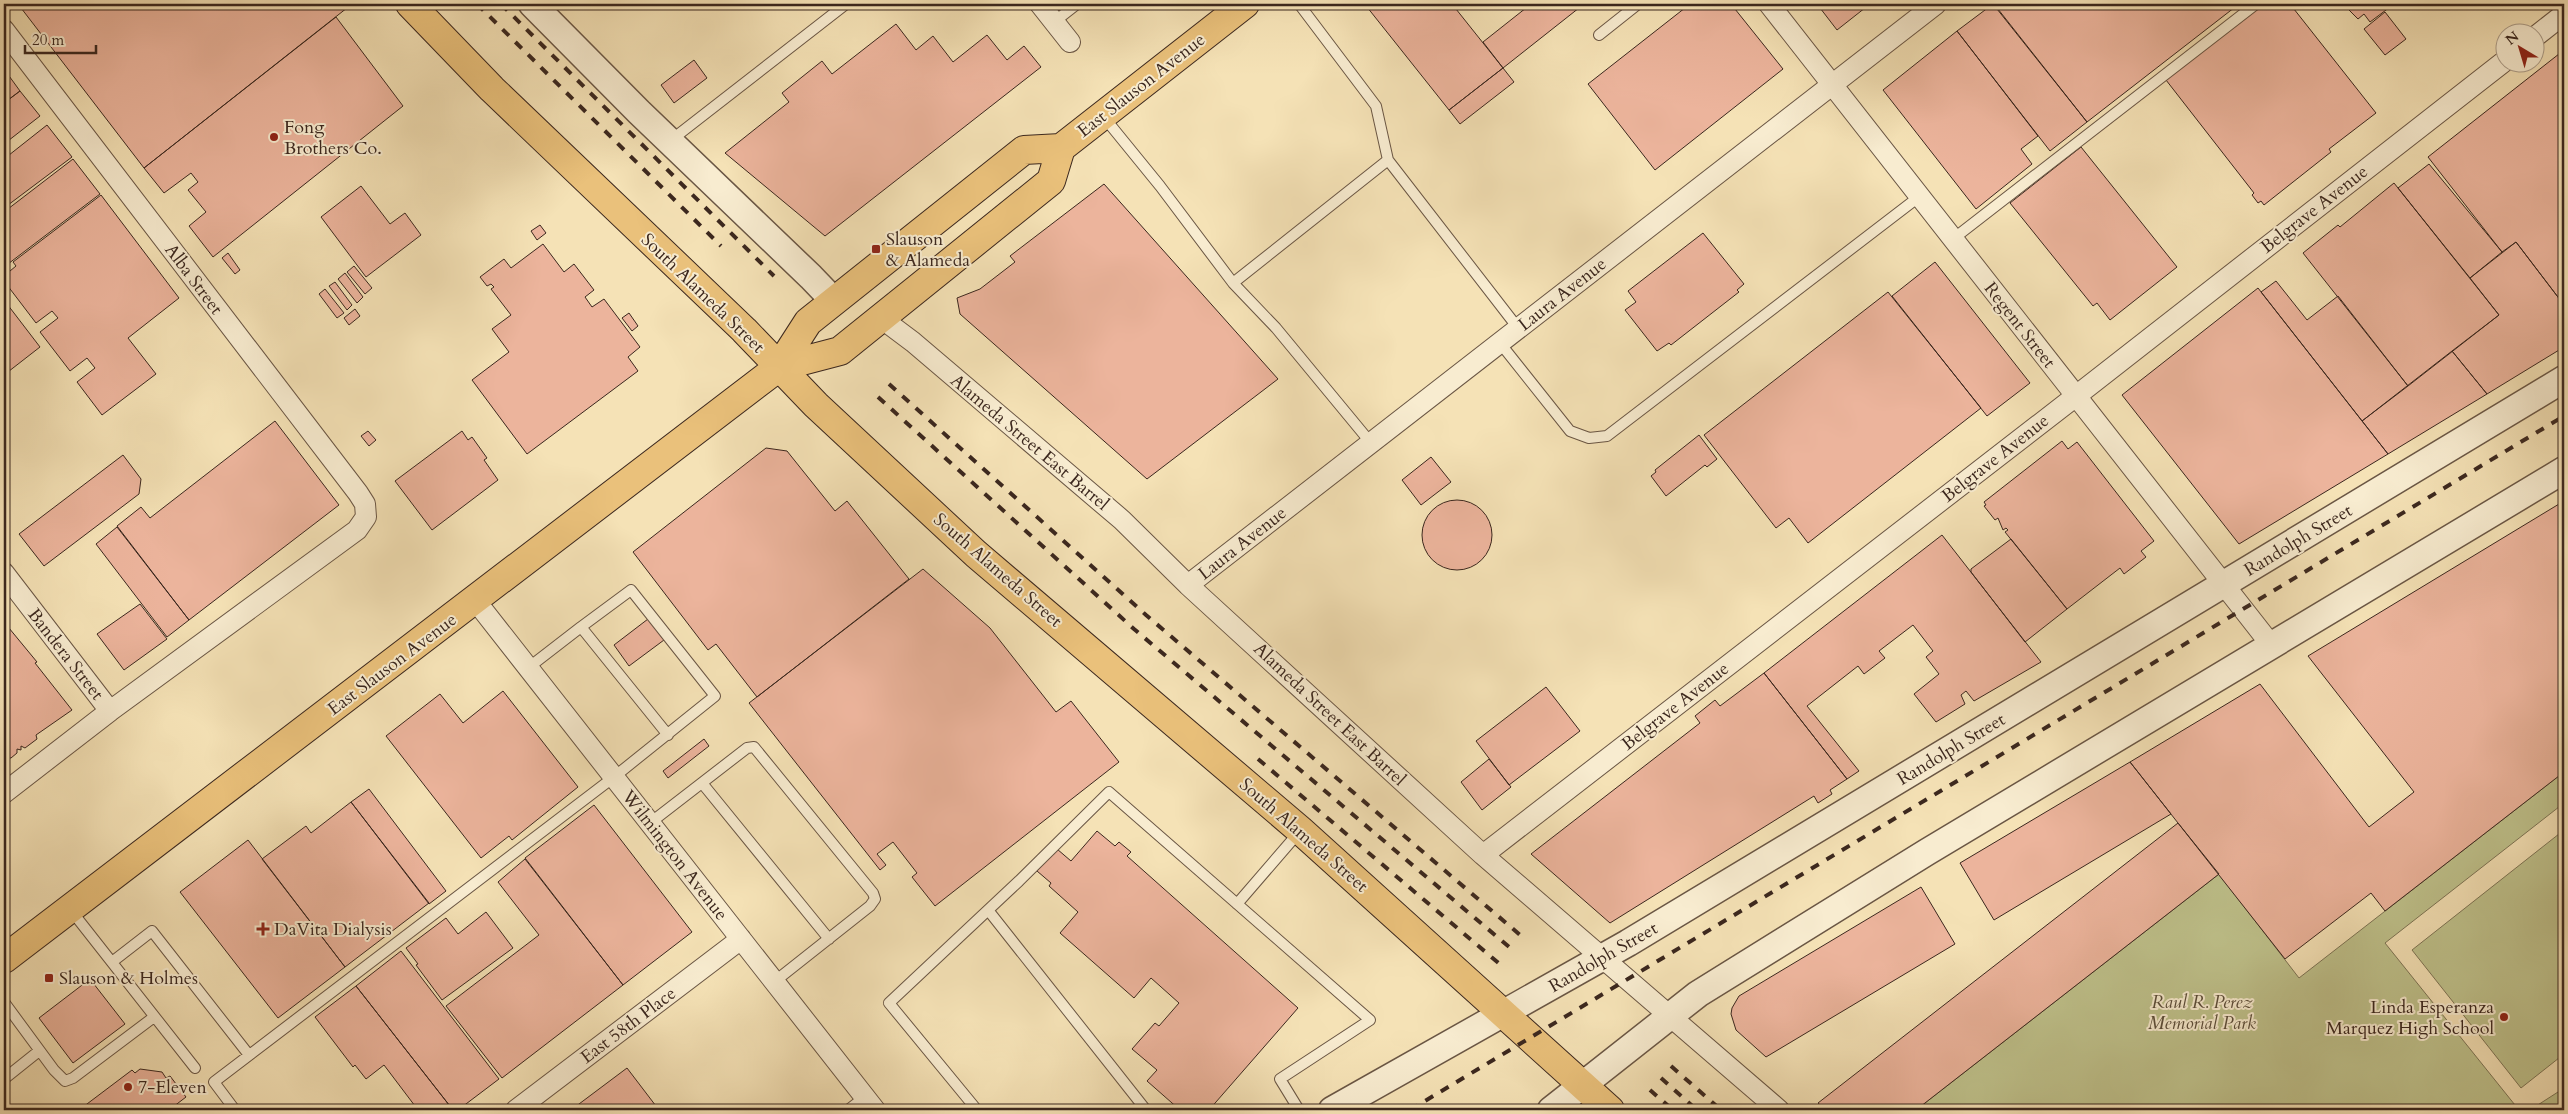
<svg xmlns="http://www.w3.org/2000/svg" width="2568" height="1114" viewBox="0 0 2568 1114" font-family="Cardo,serif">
	<rect width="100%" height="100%" fill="#f5e2b6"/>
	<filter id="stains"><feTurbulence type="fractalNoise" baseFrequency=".004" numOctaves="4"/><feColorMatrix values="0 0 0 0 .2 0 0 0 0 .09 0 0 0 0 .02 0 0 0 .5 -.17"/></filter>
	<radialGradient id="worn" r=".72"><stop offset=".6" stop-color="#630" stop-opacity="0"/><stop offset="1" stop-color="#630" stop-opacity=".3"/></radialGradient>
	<!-- green -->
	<path fill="#bfc28c" stroke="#7d7455" d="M 2564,772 L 2564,803 L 2385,943 L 2519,1110 L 1916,1110 L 2219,874 L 2299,978 Z
		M 2564,830 L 2564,1054 L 2521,1088 L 2412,950 Z
		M 2558,1092 L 2564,1099 L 2564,1110 L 2530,1110 Z"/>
	<!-- building -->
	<path fill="#ecb49c" stroke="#3b271e" d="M 18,4 L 352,4 L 144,168 Z
		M 1371,4 L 1452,4 L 1503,68 L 1449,110 L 1367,7 Z
		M 1531,4 L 1584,4 L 1503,68 L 1483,42 Z
		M 1690,4 L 1731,4 L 1783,69 L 1655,170 L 1588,84 Z
		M 1817,4 L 1870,4 L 1837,30 Z
		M 1993,4 L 2087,122 L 2050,151 L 1957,31 Z
		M 1994,4 L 2239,4 L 2087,122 Z
		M 2264,4 L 2290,4 L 2376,113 L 2329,149 L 2331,152 L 2264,205 L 2261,201 L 2258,203 L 2252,195 L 2254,193 L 2166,80 Z
		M 2343,4 L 2394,4 L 2370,22 L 2364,14 L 2358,19 Z
		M 2385,12 L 2406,39 L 2385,55 L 2364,29 Z
		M 336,17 L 403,106 L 213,257 L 189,226 L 206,212 L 188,190 L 198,182 L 191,173 L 164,193 L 144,168 Z
		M 896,24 L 916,50 L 933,36 L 953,62 L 987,35 L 1007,60 L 1024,46 L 1041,67 L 825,236 L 725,153 L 789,102 L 782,93 L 822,61 L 832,74 Z
		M 1957,31 L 2038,136 L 2021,149 L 2032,164 L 1976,209 L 1883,90 Z
		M 2564,50 L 2564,305 L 2516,242 L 2502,252 L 2428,157 Z
		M 694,60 L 707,78 L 674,103 L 661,85 Z
		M 1503,68 L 1514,82 L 1460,124 L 1449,110 Z
		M 4,69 L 20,91 L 4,103 Z
		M 20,91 L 40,116 L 4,144 L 4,103 Z
		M 47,125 L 72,157 L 4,208 L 4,159 Z
		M 2081,147 L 2177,267 L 2110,320 L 2097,303 L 2093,306 L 2010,203 Z
		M 73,159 L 100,194 L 4,267 L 4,212 Z
		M 2429,164 L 2502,252 L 2470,278 L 2398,188 Z
		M 2394,183 L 2499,315 L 2408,386 L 2303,253 L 2338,225 L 2340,227 Z
		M 1104,184 L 1278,379 L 1147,479 L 960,314 L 957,298 L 980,289 L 1015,262 L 1010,256 Z
		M 361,186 L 390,224 L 405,213 L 421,235 L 366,277 L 321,217 Z
		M 101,195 L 179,298 L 128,338 L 156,374 L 102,415 L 77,382 L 95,368 L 87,358 L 70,371 L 40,332 L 58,318 L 52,311 L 36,323 L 4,281 L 4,276 L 16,266 L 13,262 Z
		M 540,225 L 546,233 L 537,240 L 531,231 Z
		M 1703,233 L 1744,284 L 1737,290 L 1739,292 L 1671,345 L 1669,343 L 1657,351 L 1625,310 L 1636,302 L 1628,291 Z
		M 2516,242 L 2564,305 L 2564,347 L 2487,394 L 2452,351 L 2499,315 L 2470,278 Z
		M 543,244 L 564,272 L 574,264 L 594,290 L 585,297 L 592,307 L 604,299 L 640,347 L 628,357 L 638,371 L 527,454 L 472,380 L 509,352 L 492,329 L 511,315 L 491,289 L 494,287 L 491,284 L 487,286 L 480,277 L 504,259 L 511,268 Z
		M 228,253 L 240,270 L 235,274 L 222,258 Z
		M 1935,262 L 2030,383 L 1987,416 L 1892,296 Z
		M 354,266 L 372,288 L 365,294 L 347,272 Z
		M 345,273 L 363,297 L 357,303 L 338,279 Z
		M 2276,281 L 2307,320 L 2338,296 L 2408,386 L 2362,421 L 2261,292 Z
		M 335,282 L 352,305 L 347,310 L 329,286 Z
		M 2258,288 L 2388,454 L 2239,544 L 2122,395 Z
		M 325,289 L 344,313 L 337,318 L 319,294 Z
		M 1888,292 L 1981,408 L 1808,543 L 1789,518 L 1776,528 L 1704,435 Z
		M 4,300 L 40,347 L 4,375 Z
		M 355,309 L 360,316 L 349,325 L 344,318 Z
		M 629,313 L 638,326 L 632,331 L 622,318 Z
		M 2452,351 L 2487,394 L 2388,454 L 2362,421 Z
		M 275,421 L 339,505 L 189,620 L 117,526 L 141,507 L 150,518 Z
		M 368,431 L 376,440 L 369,446 L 361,436 Z
		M 462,431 L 468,440 L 472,437 L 487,458 L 484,460 L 498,480 L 432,530 L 395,481 Z
		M 1699,435 L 1717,459 L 1707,467 L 1705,465 L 1666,496 L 1651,476 L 1656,472 L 1655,470 Z
		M 2062,441 L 2068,449 L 2077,442 L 2154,541 L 2141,551 L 2146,557 L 2124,574 L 2120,568 L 2067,609 L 2005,532 L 2008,530 L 2006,528 L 2003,530 L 1998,518 L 1995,520 L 1984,506 L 1986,505 L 1984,502 Z
		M 766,448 L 787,451 L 835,511 L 847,501 L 909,579 L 757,697 L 716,644 L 708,650 L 633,552 Z
		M 123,455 L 141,479 L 139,494 L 44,566 L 19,534 Z
		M 1431,457 L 1451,482 L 1421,505 L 1402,480 Z
		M1422 535a35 35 0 1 1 70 0a35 35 0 1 1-70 0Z
		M 2564,501 L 2564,772 L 2385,911 L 2371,893 L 2285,959 L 2130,762 L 2260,684 L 2369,827 L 2414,792 L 2308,656 Z
		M 117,527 L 189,620 L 167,637 L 96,544 Z
		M 1942,535 L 2041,662 L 1974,701 L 1966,691 L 1961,695 L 1965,704 L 1936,722 L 1914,694 L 1939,674 L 1926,657 L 1933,651 L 1913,625 L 1879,651 L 1885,658 L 1864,674 L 1858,666 L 1807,706 L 1859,771 L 1847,779 L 1764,673 Z
		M 2011,539 L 2067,609 L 2025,642 L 1971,572 L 1971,569 Z
		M 923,569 L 990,628 L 1056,712 L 1071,701 L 1119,762 L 935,906 L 912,877 L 917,873 L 893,842 L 877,854 L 886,865 L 880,870 L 749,703 Z
		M 140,604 L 167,639 L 124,670 L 97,634 Z
		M 648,619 L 664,640 L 629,666 L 614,645 Z
		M 4,622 L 37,662 L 35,663 L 72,710 L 36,735 L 37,739 L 25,748 L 21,746 L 21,750 L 17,749 L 17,753 L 11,758 L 6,758 L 7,760 L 4,756 Z
		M 1764,673 L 1847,779 L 1830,790 L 1832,794 L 1818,803 L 1814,796 L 1610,923 L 1531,854 L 1700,723 L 1695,716 L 1715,700 L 1720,706 Z
		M 1546,687 L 1580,731 L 1509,785 L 1476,741 Z
		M 503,691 L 578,787 L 512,840 L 509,836 L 481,858 L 386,736 L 440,694 L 463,723 Z
		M 704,739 L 709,746 L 668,778 L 663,771 Z
		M 1489,759 L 1511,787 L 1482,810 L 1461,782 Z
		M 2130,762 L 2171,814 L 1994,920 L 1960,863 Z
		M 369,789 L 446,891 L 429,904 L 351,802 Z
		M 351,802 L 429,903 L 345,967 L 262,859 L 306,826 L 311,833 Z
		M 594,805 L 692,932 L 623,985 L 525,858 Z
		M 2178,823 L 2219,874 L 1916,1110 L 1826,1110 L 1818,1103 Z
		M 1097,831 L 1115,846 L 1119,842 L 1131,852 L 1127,856 L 1298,1008 L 1209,1110 L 1180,1110 L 1147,1081 L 1157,1070 L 1132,1049 L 1155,1023 L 1159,1026 L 1179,1003 L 1151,978 L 1134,998 L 1060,933 L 1078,912 L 1049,886 L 1051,883 L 1037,871 L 1057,849 L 1071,861 Z
		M 248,840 L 345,967 L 278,1018 L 180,892 Z
		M 525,859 L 623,985 L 502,1078 L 446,1006 L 539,935 L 498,882 Z
		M 1921,887 L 1955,944 L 1766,1057 L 1736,1030 L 1731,1014 L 1732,1008 L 1739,996 Z
		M 486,912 L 513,948 L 442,1000 L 416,965 L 418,964 L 406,948 L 446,918 L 458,934 Z
		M 401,951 L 499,1079 L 458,1110 L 453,1110 L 356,986 Z
		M 90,979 L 125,1024 L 73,1063 L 39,1018 Z
		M 356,986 L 453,1110 L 418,1110 L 384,1065 L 366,1079 L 355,1065 L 353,1067 L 315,1017 Z
		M 627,1068 L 659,1110 L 571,1110 Z
		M 140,1069 L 162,1072 L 166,1078 L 170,1076 L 186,1097 L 169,1110 L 79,1110 L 132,1070 L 135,1073 Z"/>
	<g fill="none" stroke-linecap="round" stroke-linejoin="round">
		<defs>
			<path id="service" d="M 1054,22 L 1077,4
				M 1599,35 L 1638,4
				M 1103,116 L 1160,186 L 1233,283 L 1276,328 L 1371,443
				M 670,141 L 846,4
				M 1388,160 L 1518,328
				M 1953,239 L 2256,4
				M 1233,283 L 1388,160 L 1376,106 L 1299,4
				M 1500,343 L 1570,431 L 1589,438 L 1607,436 L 1920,196
				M 528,668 L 581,627 L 668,735
				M 702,783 L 829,939
				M 650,823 L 747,748 L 754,747 L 873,893 L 875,899 L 870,906 L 774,982
				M 1237,904 L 1300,831
				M 70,909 L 195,1068
				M 988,910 L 1146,1110
				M 112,962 L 152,931 L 249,1055
				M 4,1002 L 54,1070 L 65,1081 L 73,1078 L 154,1017
				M 4,1079 L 39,1051
				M 235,1110 L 214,1082 L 614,777 L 715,696 L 631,590 L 581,627
				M 848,1110 L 865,1097
				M 977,1110 L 889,1003 L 1019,881 L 1109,792 L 1370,1020 L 1280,1079 L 1299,1110"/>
			<path id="minor" d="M 1040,4 L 1070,42
				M 1769,4 L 2272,646
				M 4,30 L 358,493 L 365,504 L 366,517 L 357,530 L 110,711 L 4,793
				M 2536,36 L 2564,14
				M 881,318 L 913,342 L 1122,520 L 1188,585 L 1483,855 L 1779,1110
				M 4,573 L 110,711
				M 1188,585 L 1936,4
				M 475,600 L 875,1110
				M 1483,855 L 2076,396 L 2506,60
				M 516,1110 L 741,939"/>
			<path id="tertiary" d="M 532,4 L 639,112 L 811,277 L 834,301
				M 1332,1110 L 1628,943 L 2564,379
				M 1551,1110 L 1698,994 L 1927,852 L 2564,470"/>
			<path id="primary" d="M 410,4 L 492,89 L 744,330 L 816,405 L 976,554 L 1300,830 L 1610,1110
				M 779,367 L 840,351 L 1051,181 L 1061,148 L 1245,4
				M 4,959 L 779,367 L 808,322 L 1024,150 L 1061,148"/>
		</defs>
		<!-- service casing -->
		<use href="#service" stroke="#6a5644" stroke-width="12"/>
		<!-- minor casing -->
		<use href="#minor" stroke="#6a5644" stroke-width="22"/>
		<!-- tertiary casing -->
		<use href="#tertiary" stroke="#6a5644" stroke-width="29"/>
		<!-- primary casing -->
		<use href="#primary" stroke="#3b271e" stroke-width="30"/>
		<!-- service -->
		<use href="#service" stroke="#f8ecd0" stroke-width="10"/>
		<!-- minor -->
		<use href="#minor" stroke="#f8ecd0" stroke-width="20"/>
		<!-- tertiary -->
		<use href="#tertiary" stroke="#f8ecd0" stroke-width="26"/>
		<!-- primary -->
		<use href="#primary" stroke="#eac17b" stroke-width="28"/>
		<!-- rail -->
		<path stroke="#3b271e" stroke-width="4" stroke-dasharray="9 9" stroke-linecap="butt" d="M 477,4 L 721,246
			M 501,4 L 774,276
			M 889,384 L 1146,615 L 1526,940
			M 878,397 L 1134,629 L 1515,952
			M 1258,759 L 1502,966
			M 1671,1066 L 1721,1110
			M 1661,1078 L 1697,1110
			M 1650,1090 L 1673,1110
			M 1410,1110 L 2564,416"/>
	</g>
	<!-- markers -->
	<g fill="#8f2418" stroke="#f8ecd0" stroke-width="2">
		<circle cx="274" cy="137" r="5"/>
		<rect x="871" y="244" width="10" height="10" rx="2.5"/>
		<path d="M260.5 921.5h5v5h5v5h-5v5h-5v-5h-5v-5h5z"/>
		<rect x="44" y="973" width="10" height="10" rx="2.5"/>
		<circle cx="2504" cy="1017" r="5"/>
		<circle cx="128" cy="1087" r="5"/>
	</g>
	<g text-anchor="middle" stroke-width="4" stroke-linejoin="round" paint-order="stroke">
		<!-- street labels -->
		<g font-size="18" fill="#3b271e" stroke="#f8ecd0">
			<text transform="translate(1141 85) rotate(-38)" y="6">East Slauson Avenue</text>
			<text transform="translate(2314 209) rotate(-38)" y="6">Belgrave Avenue</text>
			<text transform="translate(194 279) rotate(53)" y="6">Alba Street</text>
			<text transform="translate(703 293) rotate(44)" y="6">South Alameda Street</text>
			<text transform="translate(1562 294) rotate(-38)" y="6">Laura Avenue</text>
			<text transform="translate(2020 325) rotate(52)" y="6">Regent Street</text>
			<text transform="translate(1030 442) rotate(40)" y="6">Alameda Street East Barrel</text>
			<text transform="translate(1995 458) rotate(-38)" y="6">Belgrave Avenue</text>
			<text transform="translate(2298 540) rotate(-31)" y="6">Randolph Street</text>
			<text transform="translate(1242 543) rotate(-38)" y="6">Laura Avenue</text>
			<text transform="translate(998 570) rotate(41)" y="6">South Alameda Street</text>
			<text transform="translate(66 654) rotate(52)" y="6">Bandera Street</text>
			<text transform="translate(392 664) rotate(-37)" y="6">East Slauson Avenue</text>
			<text transform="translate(1675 706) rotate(-38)" y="6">Belgrave Avenue</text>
			<text transform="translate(1330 714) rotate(43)" y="6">Alameda Street East Barrel</text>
			<text transform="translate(1951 749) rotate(-31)" y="6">Randolph Street</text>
			<text transform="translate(1304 835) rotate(41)" y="6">South Alameda Street</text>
			<text transform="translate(675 855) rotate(52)" y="6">Wilmington Avenue</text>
			<text transform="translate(1603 957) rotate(-30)" y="6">Randolph Street</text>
			<text transform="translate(628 1025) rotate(-37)" y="6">East 58th Place</text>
		</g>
		<!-- poi labels -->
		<g font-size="18" fill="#3b271e" stroke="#f8ecd0" text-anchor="start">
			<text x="284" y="133">Fong<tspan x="284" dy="21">Brothers Co.</tspan></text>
			<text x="886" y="245">Slauson<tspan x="886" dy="21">&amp; Alameda</tspan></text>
			<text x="274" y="935">DaVita Dialysis</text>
			<text x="59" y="984">Slauson &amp; Holmes</text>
			<text x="2494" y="1013" text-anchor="end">Linda Esperanza<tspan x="2494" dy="21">Marquez High School</tspan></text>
			<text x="138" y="1093">7-Eleven</text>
		</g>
		<!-- park labels -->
		<g font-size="18" font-style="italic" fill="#5c4e3a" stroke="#f8ecd0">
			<text x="2202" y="1008">Raul R. Perez<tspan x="2202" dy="21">Memorial Park</tspan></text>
		</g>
	</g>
	<!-- margin -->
	<rect width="2568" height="1114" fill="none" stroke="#f5e2b6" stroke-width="20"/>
	<rect x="5" y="5" width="2558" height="1104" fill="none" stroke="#3b271e" stroke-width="2.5"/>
	<rect x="10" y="10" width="2548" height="1094" fill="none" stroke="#3b271e"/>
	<!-- north arrow -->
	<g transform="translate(2520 48) rotate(322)"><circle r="24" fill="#f8ecd0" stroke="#ac9d89"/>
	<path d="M0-4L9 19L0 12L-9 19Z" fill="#8f2418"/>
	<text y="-8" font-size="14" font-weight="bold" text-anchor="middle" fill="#3b271e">N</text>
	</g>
	<!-- scale -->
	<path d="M25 45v8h71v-8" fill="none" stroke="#3b271e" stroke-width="2.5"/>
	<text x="32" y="45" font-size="15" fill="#3b271e" stroke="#f8ecd0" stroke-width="4" paint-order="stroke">20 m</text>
	<rect width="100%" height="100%" filter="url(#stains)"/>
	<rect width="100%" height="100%" fill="url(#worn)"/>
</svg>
